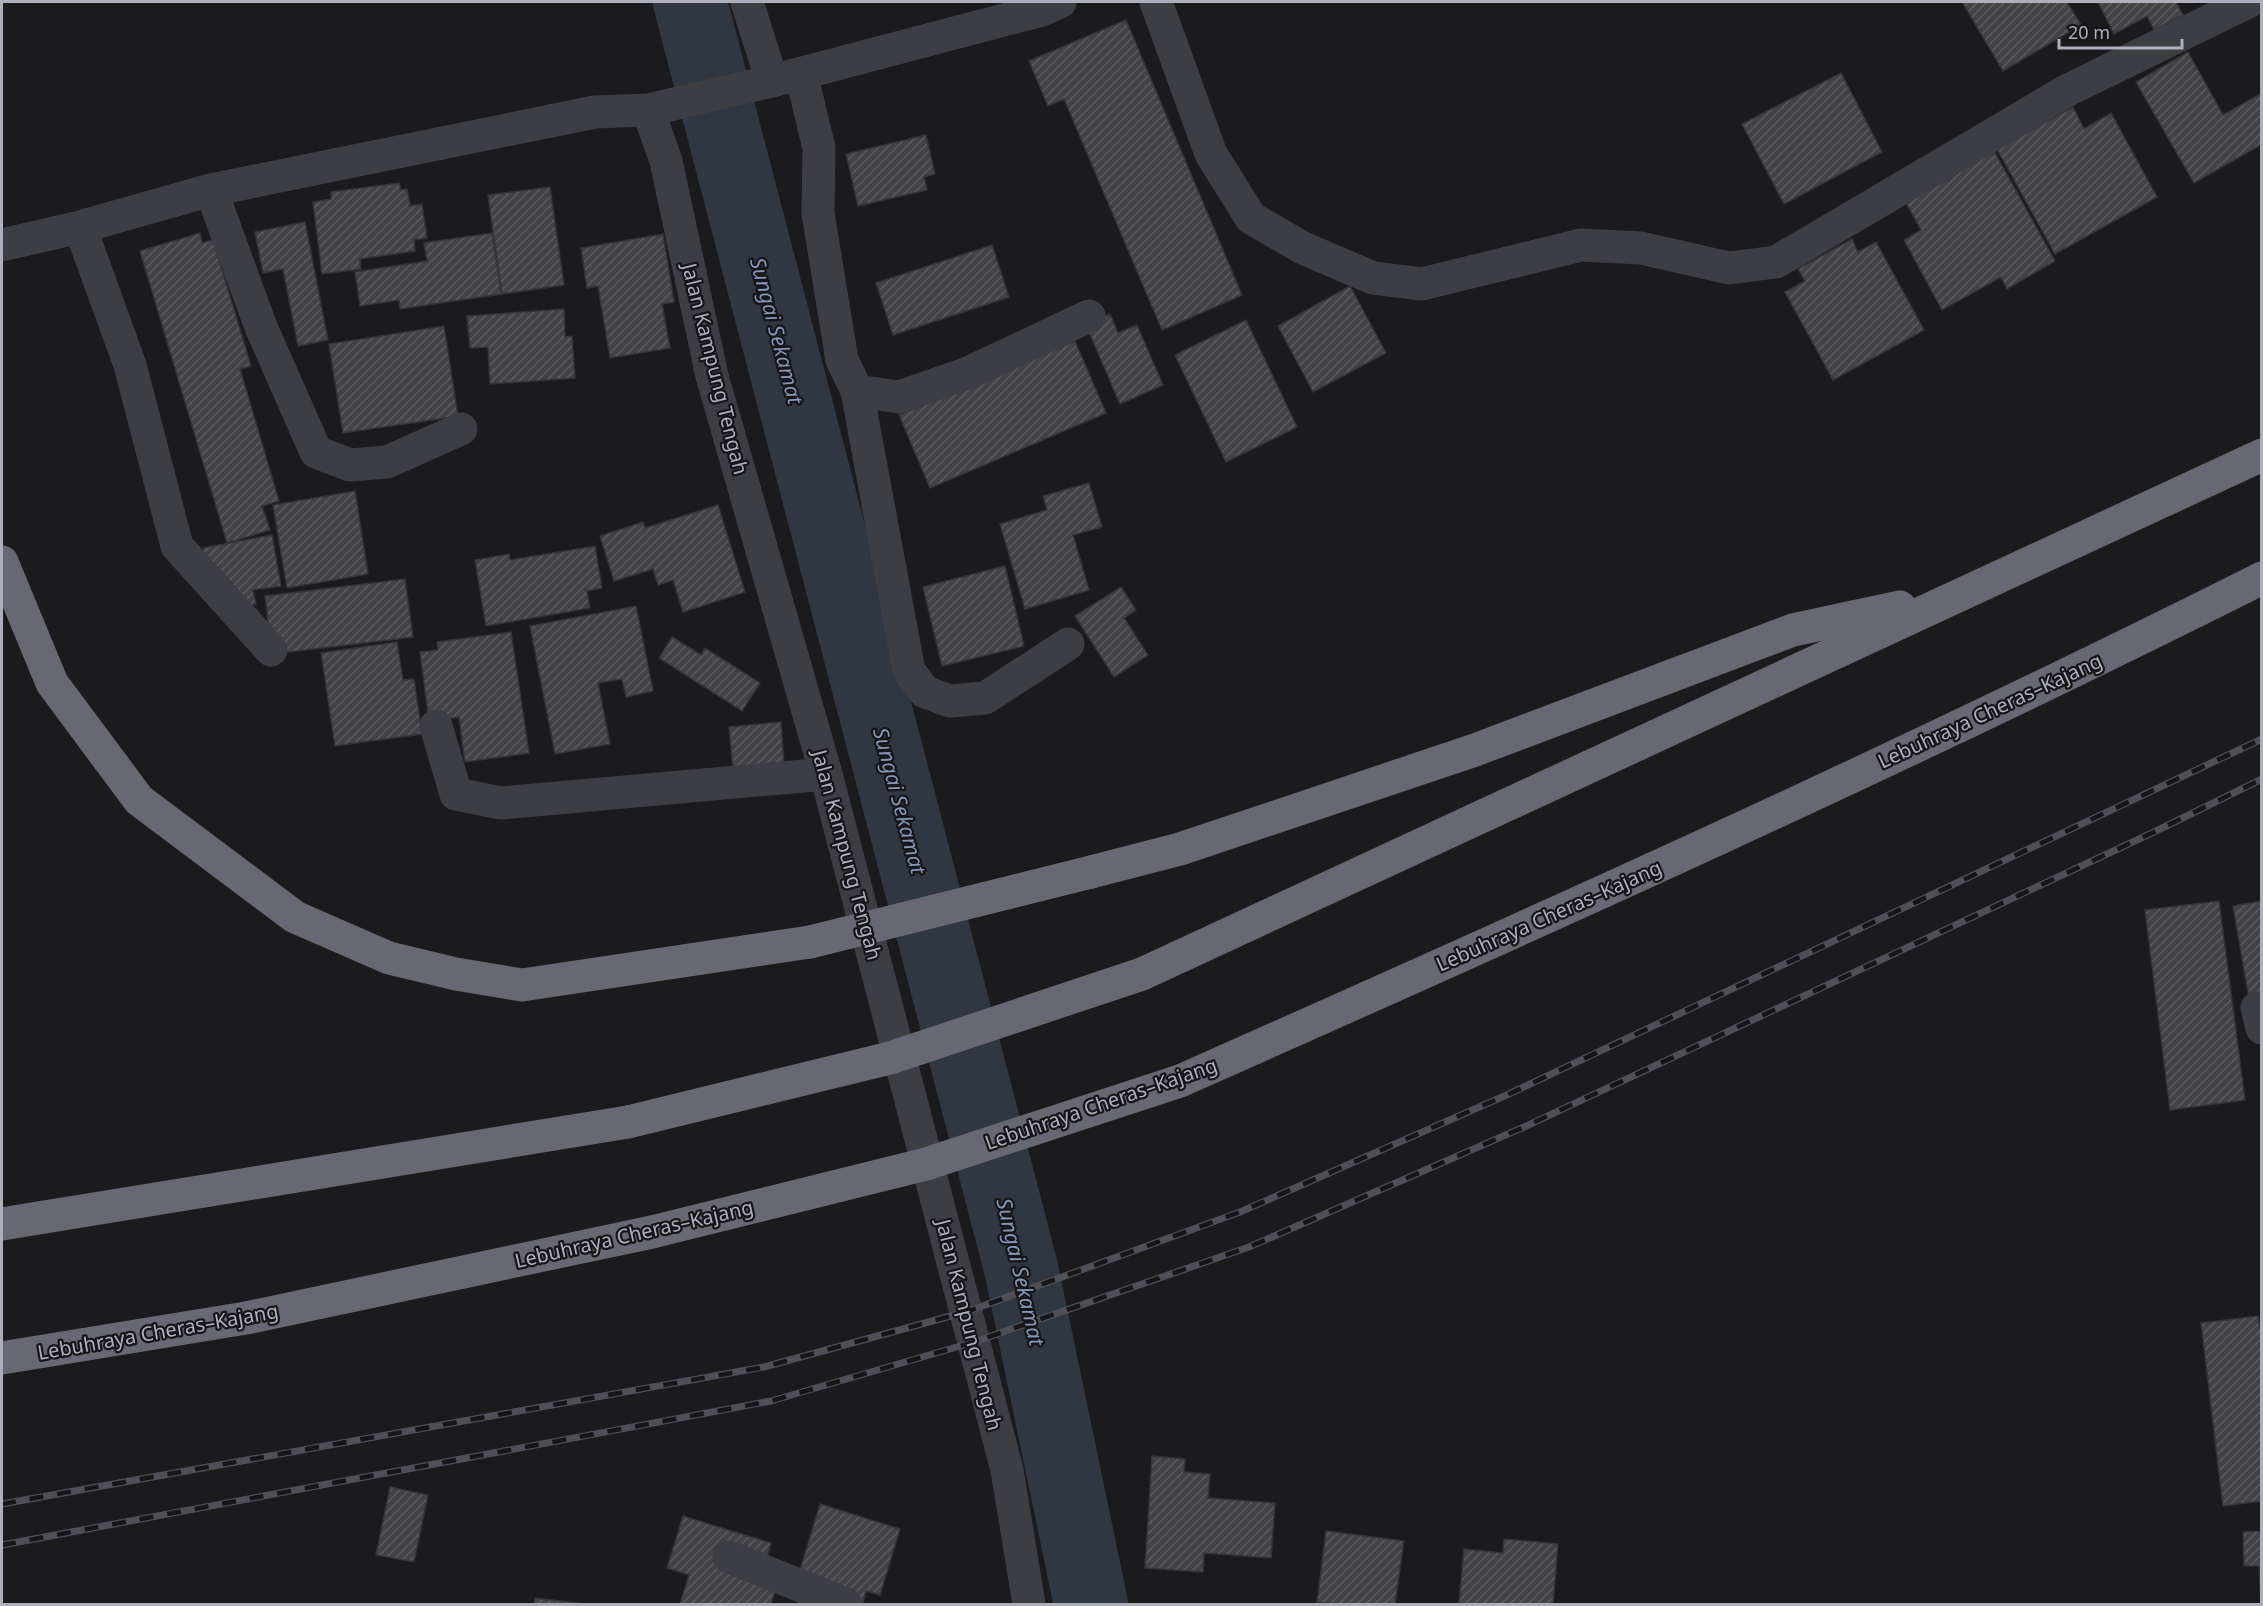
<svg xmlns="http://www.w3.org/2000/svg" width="2263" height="1606" viewBox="0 0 2263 1606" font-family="'Noto Sans',sans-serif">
	<defs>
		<pattern id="building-hatch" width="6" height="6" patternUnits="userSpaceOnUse" patternTransform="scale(1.5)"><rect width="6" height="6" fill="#424247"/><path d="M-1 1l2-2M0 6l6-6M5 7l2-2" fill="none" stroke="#5b5b60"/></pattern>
	</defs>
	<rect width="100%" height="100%" fill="#1b1a1d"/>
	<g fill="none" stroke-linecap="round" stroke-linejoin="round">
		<!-- river -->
		<path stroke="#2f3742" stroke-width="74" d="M 690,2 L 1021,1268 L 1091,1604"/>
	</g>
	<!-- building -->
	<path fill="url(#building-hatch)" stroke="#353439" stroke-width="1.5" d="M 1962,2 L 2067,2 L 2081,25 L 2003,71 Z
		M 2098,2 L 2176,2 L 2183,15 L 2154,30 L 2147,16 L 2114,34 Z
		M 1126,20 L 1242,295 L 1162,330 L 1064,99 L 1048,106 L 1029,61 Z
		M 2188,52 L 2223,115 L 2262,93 L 2262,144 L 2194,183 L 2136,82 Z
		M 1841,73 L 1882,152 L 1784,204 L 1742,124 Z
		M 2073,107 L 2084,129 L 2111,113 L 2157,197 L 2055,254 L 1997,149 Z
		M 926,135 L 935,174 L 924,177 L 927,190 L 858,206 L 846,154 Z
		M 1994,151 L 2055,261 L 2007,289 L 2001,277 L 1942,310 L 1904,240 L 1921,230 L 1905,201 Z
		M 399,183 L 401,190 L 407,189 L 410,206 L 422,204 L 427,238 L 414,240 L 415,251 L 360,259 L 361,269 L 322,274 L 313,202 L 331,199 L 331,192 Z
		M 550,187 L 564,285 L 502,294 L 488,195 Z
		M 305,222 L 328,340 L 298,346 L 283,269 L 263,273 L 255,232 Z
		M 200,233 L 202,243 L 213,240 L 251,366 L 240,369 L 279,501 L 262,506 L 270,530 L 227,543 L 140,251 Z
		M 492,233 L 501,294 L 400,309 L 399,300 L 360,306 L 355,272 L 427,261 L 424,243 Z
		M 663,234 L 674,302 L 662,304 L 670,348 L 610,358 L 598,286 L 587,288 L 581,248 Z
		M 1852,239 L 1858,252 L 1876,242 L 1924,330 L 1833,380 L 1785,292 L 1805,281 L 1798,269 Z
		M 992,245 L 1009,297 L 893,335 L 876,283 Z
		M 1350,286 L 1386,353 L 1313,392 L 1278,326 Z
		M 564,309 L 565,337 L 572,336 L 575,378 L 490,384 L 488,347 L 470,348 L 467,316 Z
		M 1110,314 L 1118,333 L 1137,325 L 1163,385 L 1120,404 L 1086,325 Z
		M 1246,320 L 1297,427 L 1226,462 L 1175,355 Z
		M 444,326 L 458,416 L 343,433 L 329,344 Z
		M 1075,341 L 1106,413 L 930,488 L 899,415 Z
		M 1089,483 L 1102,527 L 1073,535 L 1089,590 L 1025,609 L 1000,524 L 1047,510 L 1043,496 Z
		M 355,491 L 368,574 L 287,588 L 273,505 Z
		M 718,505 L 745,592 L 683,612 L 673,580 L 658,585 L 653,569 L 614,581 L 600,536 L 643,522 L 645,528 Z
		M 272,535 L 281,586 L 253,590 L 256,604 L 226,609 L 207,571 L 203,548 Z
		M 595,546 L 602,588 L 587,591 L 590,608 L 486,626 L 475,560 L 509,554 L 510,560 Z
		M 1005,566 L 1024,646 L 942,666 L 923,587 Z
		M 405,579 L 413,637 L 272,654 L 265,596 Z
		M 1121,587 L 1136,610 L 1124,618 L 1148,655 L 1114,677 L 1075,616 Z
		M 636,606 L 653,691 L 626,697 L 622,679 L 598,683 L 610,744 L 555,754 L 530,626 Z
		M 511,632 L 529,753 L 465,762 L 459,717 L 429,721 L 420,652 L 438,650 L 437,642 Z
		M 672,637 L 701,655 L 705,648 L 760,683 L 742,711 L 659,658 Z
		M 397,642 L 403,680 L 414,679 L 422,734 L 335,746 L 321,653 Z
		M 781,722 L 784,764 L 733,768 L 729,727 Z
		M 2219,901 L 2245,1100 L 2170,1110 L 2145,910 Z
		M 2262,901 L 2262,997 L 2249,999 L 2233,906 Z
		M 2258,1316 L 2260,1329 L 2262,1329 L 2262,1501 L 2223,1506 L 2201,1323 Z
		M 1152,1456 L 1185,1459 L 1184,1472 L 1210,1474 L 1208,1498 L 1275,1503 L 1271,1558 L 1204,1553 L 1203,1572 L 1145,1568 Z
		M 390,1487 L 428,1495 L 414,1562 L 376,1555 Z
		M 820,1504 L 900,1529 L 880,1595 L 866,1591 L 863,1603 L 815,1588 L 800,1570 Z
		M 683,1516 L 771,1543 L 766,1560 L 783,1566 L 771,1604 L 680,1604 L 689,1575 L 667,1568 Z
		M 1326,1531 L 1404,1541 L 1395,1604 L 1336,1604 L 1317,1602 Z
		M 2262,1531 L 2262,1604 L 2261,1604 L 2259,1566 L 2244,1566 L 2243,1532 Z
		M 1504,1539 L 1558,1544 L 1553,1604 L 1459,1604 L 1464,1549 L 1503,1553 Z
		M 535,1598 L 586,1604 L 534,1604 Z"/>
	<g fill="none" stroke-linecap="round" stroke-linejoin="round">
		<!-- minor -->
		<path stroke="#3d3d44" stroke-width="33" d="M 747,2 L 772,81
			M 1156,2 L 1211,154 L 1251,218 L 1303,248 L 1373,278 L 1422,284 L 1581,245 L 1641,248 L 1729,268 L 1776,262 L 2068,90 L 2248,2
			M 801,73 L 819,148 L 818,213 L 842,360 L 857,391 L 909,671 L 925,692 L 950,701 L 985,698 L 1068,644
			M 648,110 L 666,161 L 712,376 L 826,774 L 1007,1470 L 1029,1604
			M 211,190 L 261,327 L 316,452 L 350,465 L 387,462 L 461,429
			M 80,227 L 130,365 L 177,546 L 271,650
			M 2,245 L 80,227 L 211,190 L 595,112 L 648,110 L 772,81 L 1042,10 L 1060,2
			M 857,391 L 899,397 L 968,373 L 1089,316
			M 436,726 L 456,794 L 501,803 L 826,774
			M 2257,1008 L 2262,1028
			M 729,1557 L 846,1604"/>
		<!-- highway -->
		<path stroke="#676873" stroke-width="33" d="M 2,562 L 52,683 L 139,800 L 295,917 L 389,958 L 456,974 L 522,985 L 810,942
			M 1091,872 L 1180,849 L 1475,750 L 1793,630 L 1900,607
			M 1142,974 L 2262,455
			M 1180,1081 C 1543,920 1906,757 2262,578
			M 2,1224 L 628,1122
			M 2,1358 L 246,1318 L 652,1232"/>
		<defs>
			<path id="rail" d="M 2,1504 L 764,1367 L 969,1311 L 1240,1212 L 1509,1094 L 2262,739
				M 2,1545 L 771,1401 L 974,1342 L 1249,1247 L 1524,1127 L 2154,832 L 2262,779"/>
		</defs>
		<!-- rail casing -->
		<use href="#rail" stroke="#4e4f57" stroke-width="7"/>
		<!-- rail -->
		<use href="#rail" stroke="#161518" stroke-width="4.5" stroke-dasharray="14" stroke-linecap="butt"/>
		<!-- highway-bridge -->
		<path stroke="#676873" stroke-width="33" d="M 810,942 L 1091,872
			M 628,1122 L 890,1058 L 1142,974
			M 652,1232 L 926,1164 L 1180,1081"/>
	</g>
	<g text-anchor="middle" stroke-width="4.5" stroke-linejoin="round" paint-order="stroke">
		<!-- street labels -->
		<g font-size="20" fill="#adafbd" stroke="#161518">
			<text transform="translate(715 369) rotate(76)" y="7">Jalan Kampung Tengah</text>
			<text transform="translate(1990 711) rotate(-25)" y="7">Lebuhraya Cheras–Kajang</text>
			<text transform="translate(847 855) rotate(75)" y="7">Jalan Kampung Tengah</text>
			<text transform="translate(1549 916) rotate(-24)" y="7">Lebuhraya Cheras–Kajang</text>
			<text transform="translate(1101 1104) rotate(-19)" y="7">Lebuhraya Cheras–Kajang</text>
			<text transform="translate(634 1234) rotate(-13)" y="7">Lebuhraya Cheras–Kajang</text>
			<text transform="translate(969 1325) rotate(76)" y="7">Jalan Kampung Tengah</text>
			<text transform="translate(158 1332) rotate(-10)" y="7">Lebuhraya Cheras–Kajang</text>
		</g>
		<!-- water labels -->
		<g font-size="21" font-style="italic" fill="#8397b8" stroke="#161518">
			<text transform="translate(776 331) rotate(75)" y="7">Sungai Sekamat</text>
			<text transform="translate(899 801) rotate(75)" y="7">Sungai Sekamat</text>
			<text transform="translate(1020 1272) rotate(77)" y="7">Sungai Sekamat</text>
		</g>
	</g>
	<!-- border -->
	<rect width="2263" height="1606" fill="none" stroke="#adafbd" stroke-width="6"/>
	<!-- scale -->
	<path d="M2059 39v9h123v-9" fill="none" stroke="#adafbd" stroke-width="3"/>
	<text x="2068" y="39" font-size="18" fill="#adafbd" stroke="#161518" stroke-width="4.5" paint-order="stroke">20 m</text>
</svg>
